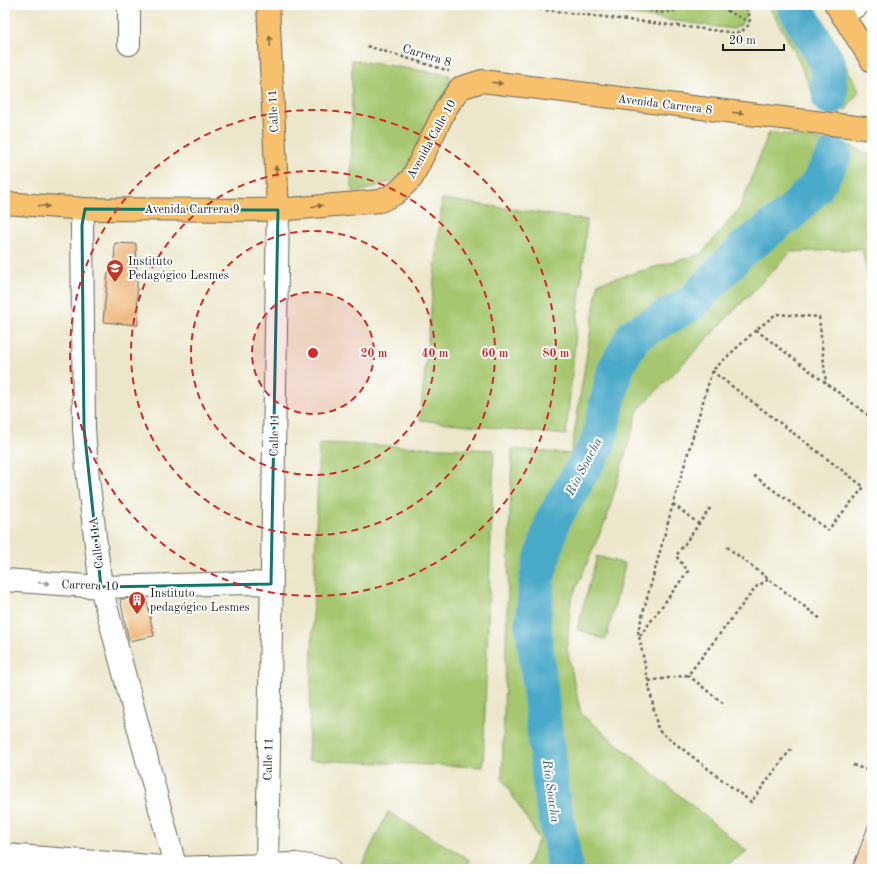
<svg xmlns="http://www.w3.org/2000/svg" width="877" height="874" viewBox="0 0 877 874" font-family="'Old Standard TT',serif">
	<rect width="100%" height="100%" fill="#fff"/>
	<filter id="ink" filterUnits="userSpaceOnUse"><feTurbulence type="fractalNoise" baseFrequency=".025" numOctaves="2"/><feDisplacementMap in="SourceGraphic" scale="8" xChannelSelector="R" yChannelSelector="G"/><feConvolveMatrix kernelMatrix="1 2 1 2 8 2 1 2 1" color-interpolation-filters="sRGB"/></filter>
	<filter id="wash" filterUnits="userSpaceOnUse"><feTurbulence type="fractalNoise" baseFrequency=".012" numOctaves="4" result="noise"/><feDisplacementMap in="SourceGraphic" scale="16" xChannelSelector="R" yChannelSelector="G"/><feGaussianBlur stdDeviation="0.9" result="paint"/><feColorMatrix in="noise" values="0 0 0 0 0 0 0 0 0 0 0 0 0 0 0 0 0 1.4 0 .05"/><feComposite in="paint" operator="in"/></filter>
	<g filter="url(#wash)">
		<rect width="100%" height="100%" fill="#ece7cb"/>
		<!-- green -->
		<path fill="#a6c76f" stroke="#617246" d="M 561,5 L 743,5 L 747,13 L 741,25 L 733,29 Z
			M 768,5 L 812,5 L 836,46 L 859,91 L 846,110 L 818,106 L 795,52 Z
			M 352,60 L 450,75 L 449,86 L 408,170 L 390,182 L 355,193 L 351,186 Z
			M 769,132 L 846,144 L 872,156 L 872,297 L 862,249 L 791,252 L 638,410 L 607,517 L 571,600 L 567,649 L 581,714 L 747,851 L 722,869 L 526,869 L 539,839 L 502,778 L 512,449 L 571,454 L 598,283 L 701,254 L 740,208 Z
			M 442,199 L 587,220 L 566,435 L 420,420 Z
			M 319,443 L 494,450 L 483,767 L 308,760 Z
			M 597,556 L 625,564 L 606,640 L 577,629 Z
			M 388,812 L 470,860 L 466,869 L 369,869 L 362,865 Z"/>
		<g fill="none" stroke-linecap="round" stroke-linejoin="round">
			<!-- river -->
			<path stroke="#4aa9c9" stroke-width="36" d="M 794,5 L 828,64 L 830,98
				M 565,869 L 561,843 L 552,799 L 533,623 L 537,577 L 553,520 L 598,443 L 615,370 L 634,335 L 692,303 L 742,250 L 791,213 L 816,187 L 834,156"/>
		</g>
		<g id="blocks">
			<!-- building -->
			<path fill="#ecb06f" d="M 115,243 L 136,244 L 138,325 L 103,322 L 108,273 L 114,273 Z
				M 146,598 L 154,636 L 129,641 L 120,599 Z
				M 870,821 L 872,821 L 872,869 L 852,869 Z"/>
		</g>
	</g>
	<g filter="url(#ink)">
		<use href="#blocks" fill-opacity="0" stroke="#656359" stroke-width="1"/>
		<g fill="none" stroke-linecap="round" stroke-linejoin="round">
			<defs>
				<path id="minor" d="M 129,5 L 129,44
					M 842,15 L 858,5
					M 85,209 L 82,225 L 84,428 L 87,469 L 101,587 L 176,869
					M 5,580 L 101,587 L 248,583 L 271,584
					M 5,855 L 176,868 L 296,864 L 329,869
					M 267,865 L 278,210"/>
				<path id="major" d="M 268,5 L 278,210
					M 836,5 L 872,61
					M 5,203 L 85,209 L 278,210 L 380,201 L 395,194 L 412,178 L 446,108 L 460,88 L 482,81 L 872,129"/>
			</defs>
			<!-- minor casing -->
			<use href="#minor" stroke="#656359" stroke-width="24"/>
			<!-- major casing -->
			<use href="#major" stroke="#656359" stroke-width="24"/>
			<!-- path -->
			<path stroke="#656359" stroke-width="2.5" stroke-dasharray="3 3" stroke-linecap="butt" d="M 504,5 L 736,33 C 753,28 752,18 745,5
				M 638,5 C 655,15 670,15 687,5
				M 716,5 L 749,22
				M 367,46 L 449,71
				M 756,330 L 872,418
				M 712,371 L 864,487 L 828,530 L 753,475
				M 673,504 L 699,524
				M 727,547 L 822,620
				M 640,636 L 688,571 L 676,556 L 711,507
				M 688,675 L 725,705
				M 649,681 L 688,675 L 756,587 L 769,579
				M 791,749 L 751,802 L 658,730 L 638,631 L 673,504 L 712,371 L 756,330 L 776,314 L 819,317 L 826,383
				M 853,765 L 872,772"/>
			<!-- minor -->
			<use href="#minor" stroke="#fff" stroke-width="22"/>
			<!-- major -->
			<use href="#major" stroke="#f7c06c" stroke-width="22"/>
		</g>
		<!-- one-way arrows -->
		<defs><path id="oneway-solid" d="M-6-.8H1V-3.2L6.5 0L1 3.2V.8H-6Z"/></defs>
		<g fill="#8a6e44">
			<use href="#oneway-solid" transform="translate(270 41) rotate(-93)"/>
			<use href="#oneway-solid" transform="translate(497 83) rotate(7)"/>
			<use href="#oneway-solid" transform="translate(738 113) rotate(7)"/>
			<use href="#oneway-solid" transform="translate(276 171) rotate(-93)"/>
			<use href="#oneway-solid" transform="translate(44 206) rotate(4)"/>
			<use href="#oneway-solid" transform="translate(317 206) rotate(-5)"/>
		</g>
		<use fill="#999" href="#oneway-solid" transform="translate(44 583) rotate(4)"/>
	</g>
	<!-- marked area -->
	<path fill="none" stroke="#0f766e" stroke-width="3" stroke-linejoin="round" d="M 85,209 L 278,210 L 271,584 L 101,587 L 84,428 L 82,225 Z"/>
	<!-- distance rings -->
	<circle cx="313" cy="353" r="61" fill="#d62828" fill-opacity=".12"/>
	<g fill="none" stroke="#d62828" stroke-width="2" stroke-dasharray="7 5">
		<circle cx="313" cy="353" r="61"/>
		<circle cx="313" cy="353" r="122"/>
		<circle cx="313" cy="353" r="182"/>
		<circle cx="313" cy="353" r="243"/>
	</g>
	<!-- icons -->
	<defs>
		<symbol id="school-pin" viewBox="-11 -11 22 30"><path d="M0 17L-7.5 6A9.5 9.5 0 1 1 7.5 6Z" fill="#c8321e" stroke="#fff"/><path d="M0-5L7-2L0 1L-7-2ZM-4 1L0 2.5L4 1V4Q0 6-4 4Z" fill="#fff"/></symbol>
		<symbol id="building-pin" viewBox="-11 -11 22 30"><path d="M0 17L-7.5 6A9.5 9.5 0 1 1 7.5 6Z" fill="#c8321e" stroke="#fff"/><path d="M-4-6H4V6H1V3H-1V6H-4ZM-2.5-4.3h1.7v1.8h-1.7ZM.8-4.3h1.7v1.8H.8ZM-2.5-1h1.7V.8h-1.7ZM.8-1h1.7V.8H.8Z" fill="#fff"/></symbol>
	</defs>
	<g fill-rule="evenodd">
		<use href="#school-pin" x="105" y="258" width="20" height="27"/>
		<use href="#building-pin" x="127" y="590" width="20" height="27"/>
	</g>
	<g text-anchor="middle" stroke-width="4" stroke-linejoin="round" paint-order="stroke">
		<!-- street labels -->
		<g font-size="12" fill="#1c1c1c" stroke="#fff">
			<text transform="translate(427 55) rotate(17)" y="4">Carrera 8</text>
			<text transform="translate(665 104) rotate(7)" y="4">Avenida Carrera 8</text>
			<text transform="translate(273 111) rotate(-93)" y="4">Calle 11</text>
			<text transform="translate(431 139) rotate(-61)" y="4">Avenida Calle 10</text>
			<text x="192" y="213">Avenida Carrera 9</text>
			<text transform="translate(274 435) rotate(-89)" y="4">Calle 11</text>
			<text transform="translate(96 543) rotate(-97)" y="4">Calle 11A</text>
			<text transform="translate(90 585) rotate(2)" y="4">Carrera 10</text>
			<text transform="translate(268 759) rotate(-89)" y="4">Calle 11</text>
		</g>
		<!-- poi labels -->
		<g font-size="12" fill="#1c1c1c" stroke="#fff" text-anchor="start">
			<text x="128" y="265">Instituto<tspan x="128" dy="14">Pedagógico Lesmes</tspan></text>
			<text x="150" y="597">Instituto<tspan x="150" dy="14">pedagógico Lesmes</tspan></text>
		</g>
		<!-- water labels -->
		<g font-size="13" font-style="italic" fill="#336272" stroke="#fff">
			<text transform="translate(583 466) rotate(-62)" y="5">Río Soacha</text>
			<text transform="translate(552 791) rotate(82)" y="5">Río Soacha</text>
		</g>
	</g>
	<circle cx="313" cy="353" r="6" fill="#d62828" stroke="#fff" stroke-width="2"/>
	<g font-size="12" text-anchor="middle" font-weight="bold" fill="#d62828" stroke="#fff" stroke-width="4" stroke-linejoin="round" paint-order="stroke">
		<text x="374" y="357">20 m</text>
		<text x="435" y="357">40 m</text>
		<text x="495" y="357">60 m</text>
		<text x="556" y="357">80 m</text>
	</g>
	<!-- margin -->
	<rect width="877" height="874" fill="none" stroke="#fff" stroke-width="20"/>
	<!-- scale -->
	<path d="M723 44v6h61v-6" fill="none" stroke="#1c1c1c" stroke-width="2"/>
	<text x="729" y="44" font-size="12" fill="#1c1c1c" stroke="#ffffff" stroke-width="3" paint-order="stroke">20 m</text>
</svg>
